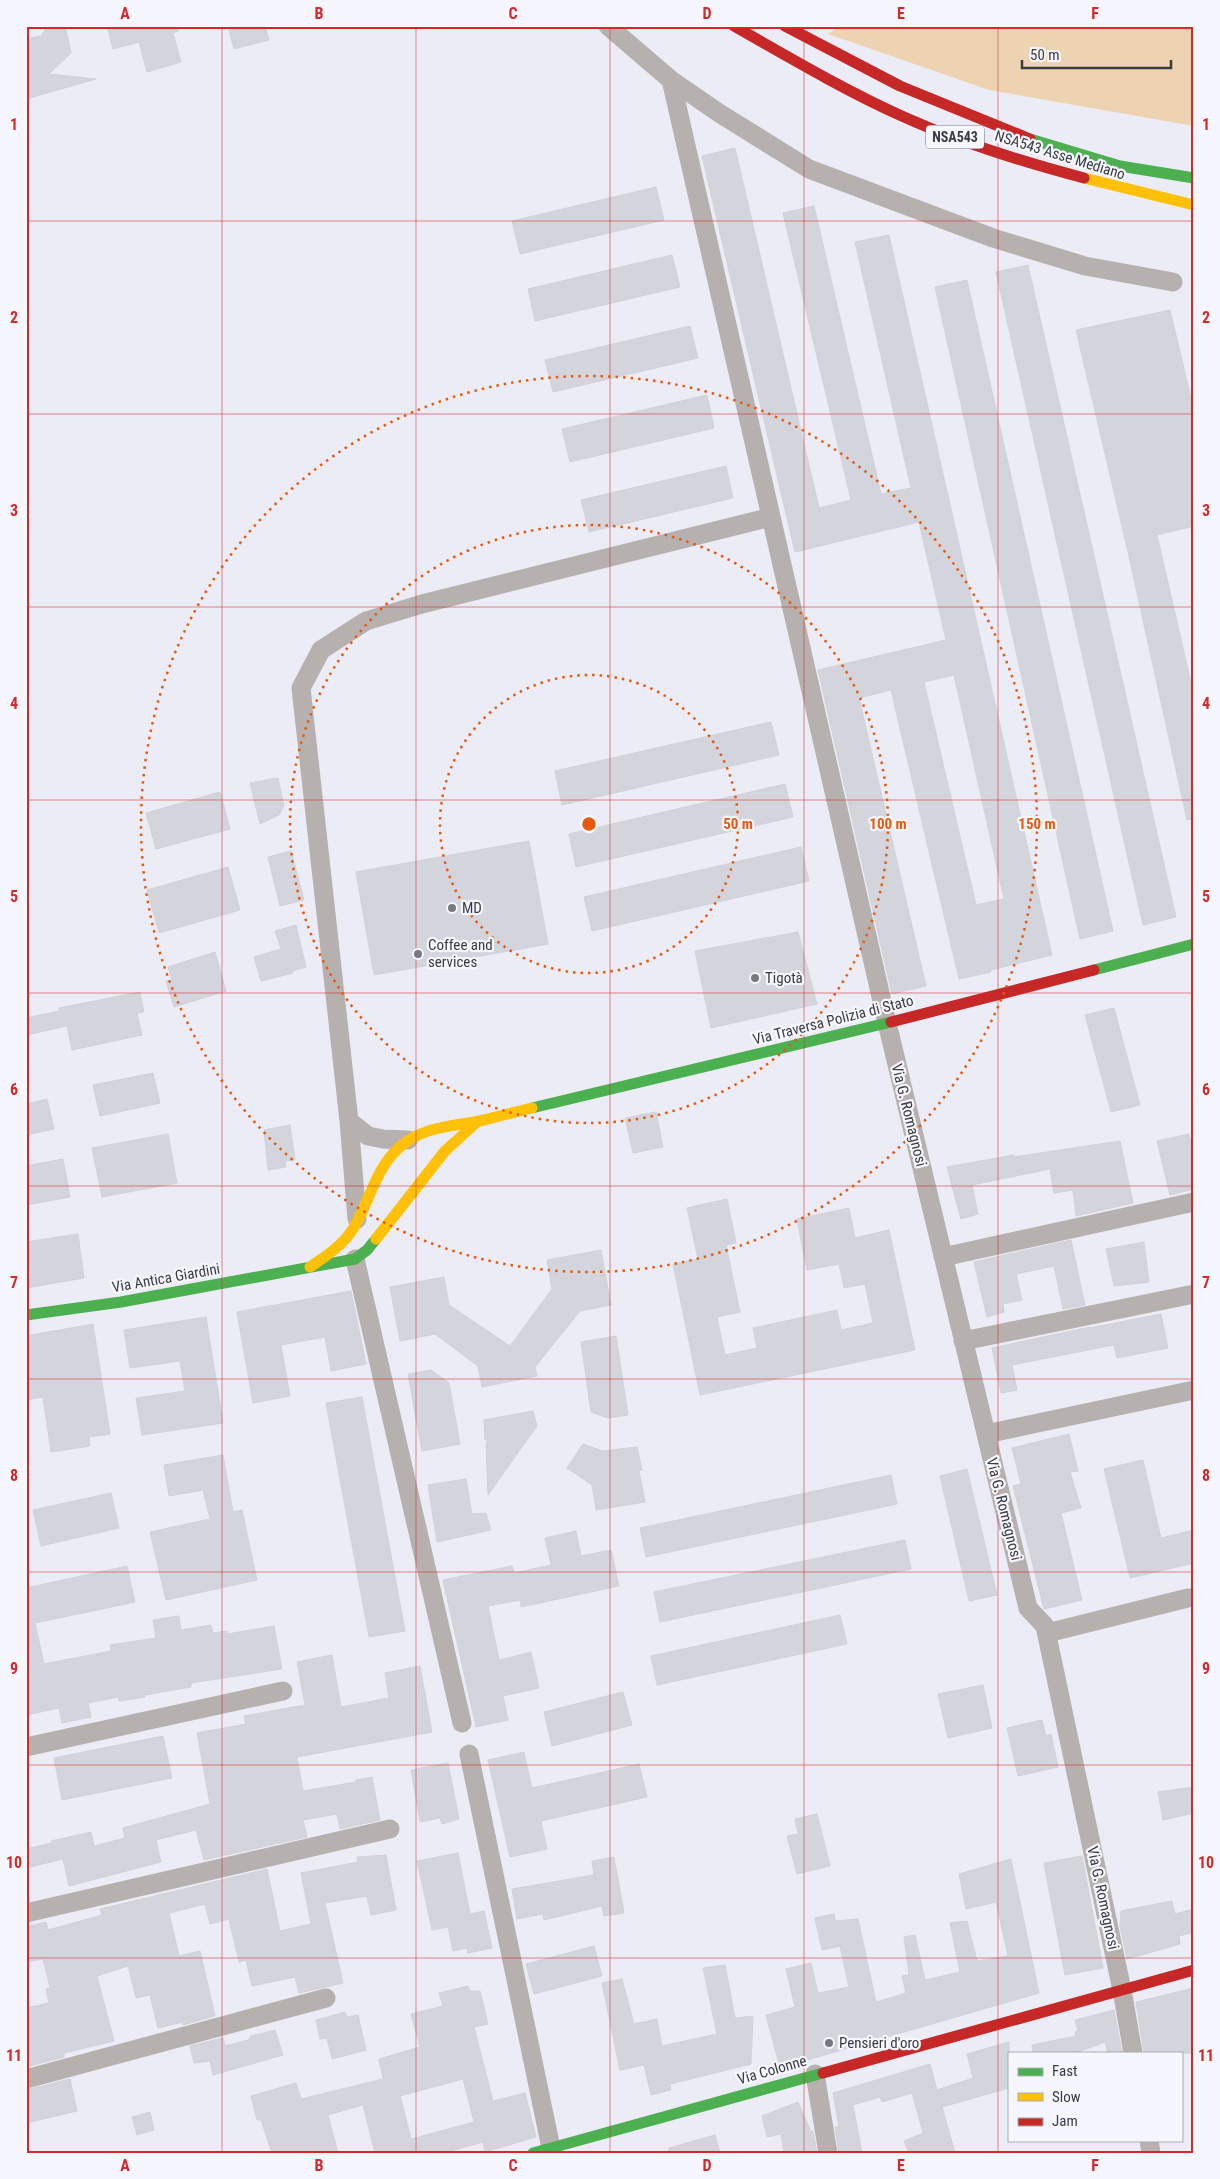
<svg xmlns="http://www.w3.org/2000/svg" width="1220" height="2179" viewBox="0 0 1220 2179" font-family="'Roboto Condensed',sans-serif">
	<rect width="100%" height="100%" fill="#ececf6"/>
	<!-- green -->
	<path fill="#edd3b2" d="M 841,26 L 1194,26 L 1194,126 L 989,90 L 828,34 Z"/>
	<!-- building -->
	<path fill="#d4d4dc" stroke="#d1d1d8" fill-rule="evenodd" d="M 48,26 L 57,26 L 66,30 L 71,53 L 49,74 L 96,79 L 26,99 L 26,39 L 41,36 Z
		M 107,26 L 177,26 L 178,31 L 173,33 L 181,62 L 147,72 L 139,42 L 113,49 Z
		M 228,26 L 265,26 L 269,40 L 234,49 Z
		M 735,148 L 819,508 L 851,500 L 783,213 L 814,206 L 881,494 L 911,488 L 855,242 L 889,235 L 1052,955 L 991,970 L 991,972 L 959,979 L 891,690 L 859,698 L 926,986 L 892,994 L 818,670 L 946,640 L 919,522 L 795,552 L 702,156 ZM 954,675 L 1004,899 L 976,905 L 924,682 Z
		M 656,187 L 664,220 L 520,254 L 512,221 Z
		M 672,255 L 680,287 L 535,321 L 528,289 Z
		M 1028,265 L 1176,917 L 1143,925 L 996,272 Z
		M 967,280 L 1113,931 L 1080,939 L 935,287 Z
		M 1170,310 L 1194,411 L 1194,526 L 1157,535 L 1194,696 L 1194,819 L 1187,820 L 1128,552 L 1076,330 Z
		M 690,326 L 698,358 L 553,392 L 545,360 Z
		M 707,395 L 714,428 L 570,462 L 562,429 Z
		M 726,466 L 733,498 L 589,532 L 581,500 Z
		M 771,722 L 779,755 L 562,805 L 555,771 Z
		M 278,778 L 284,806 L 279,815 L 260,824 L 250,783 Z
		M 785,784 L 793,817 L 576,867 L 569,834 Z
		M 220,792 L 230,829 L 156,849 L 146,813 Z
		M 529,841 L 548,944 L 374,975 L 356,872 Z
		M 801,847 L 809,881 L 592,931 L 584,897 Z
		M 291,851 L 304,900 L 280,906 L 268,857 Z
		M 228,867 L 240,910 L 159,933 L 147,890 Z
		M 296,925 L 306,967 L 292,971 L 293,973 L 261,981 L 254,957 L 281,949 L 275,931 Z
		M 798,932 L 817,1004 L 711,1028 L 695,951 Z
		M 215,952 L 226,991 L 174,1007 L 166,981 L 172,980 L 168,967 Z
		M 140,992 L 144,1012 L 137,1013 L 142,1035 L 72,1050 L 67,1026 L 26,1035 L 26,1018 L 59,1011 L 59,1008 Z
		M 1114,1008 L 1140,1105 L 1111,1112 L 1085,1015 Z
		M 153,1073 L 160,1103 L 100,1116 L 93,1085 Z
		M 47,1099 L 54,1129 L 26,1135 L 26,1104 Z
		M 656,1112 L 663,1147 L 633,1153 L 625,1118 Z
		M 290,1125 L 295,1160 L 285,1161 L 286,1167 L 268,1170 L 264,1130 Z
		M 168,1134 L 177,1183 L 102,1197 L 92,1148 Z
		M 1189,1134 L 1190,1140 L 1194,1139 L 1194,1189 L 1170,1195 L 1157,1141 Z
		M 1120,1141 L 1133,1203 L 1076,1216 L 1073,1190 L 1054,1193 L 1050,1169 L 972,1185 L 978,1214 L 961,1219 L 947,1167 L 1014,1155 L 1014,1157 Z
		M 63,1159 L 70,1197 L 26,1205 L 26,1166 Z
		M 727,1199 L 736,1243 L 726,1245 L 740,1312 L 717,1317 L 725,1355 L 757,1348 L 753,1328 L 837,1310 L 841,1330 L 873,1323 L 865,1284 L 844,1288 L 839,1264 L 807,1270 L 797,1219 L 849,1208 L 855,1238 L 889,1230 L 915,1350 L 700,1395 L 673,1264 L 698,1259 L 687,1208 Z
		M 78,1234 L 84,1278 L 26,1288 L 26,1242 Z
		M 1071,1240 L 1085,1305 L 1063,1309 L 1054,1266 L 1016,1274 L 1022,1300 L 1003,1304 L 1004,1312 L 987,1317 L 974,1262 Z
		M 1144,1242 L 1149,1282 L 1114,1286 L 1106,1249 Z
		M 601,1250 L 611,1305 L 580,1311 L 535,1367 L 537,1376 L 482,1387 L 478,1366 L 435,1334 L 400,1341 L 390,1287 L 444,1277 L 449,1305 L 510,1346 L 552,1289 L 547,1260 Z
		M 351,1291 L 366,1364 L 331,1371 L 325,1337 L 281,1345 L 290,1396 L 253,1403 L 237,1312 Z
		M 1161,1314 L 1168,1348 L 1117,1358 L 1114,1345 L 1012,1365 L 1017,1390 L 1001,1393 L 992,1348 L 1090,1327 L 1090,1328 Z
		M 206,1317 L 223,1423 L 142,1435 L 136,1398 L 185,1391 L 180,1361 L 130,1368 L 124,1330 Z
		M 93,1324 L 110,1434 L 89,1437 L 90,1446 L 51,1452 L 43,1397 L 26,1400 L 26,1336 Z
		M 616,1336 L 628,1415 L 608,1418 L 591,1412 L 581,1342 Z
		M 431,1370 L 449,1383 L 460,1444 L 422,1451 L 408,1374 Z
		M 362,1397 L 405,1631 L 369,1637 L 326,1403 Z
		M 533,1411 L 537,1426 L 488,1495 L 486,1443 L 488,1440 L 485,1440 L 484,1420 Z
		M 1069,1434 L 1078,1471 L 1070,1472 L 1081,1508 L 1061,1513 L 1082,1600 L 1044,1609 L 1013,1486 L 1021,1484 L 1012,1448 Z
		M 583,1444 L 603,1451 L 637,1447 L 642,1470 L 639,1471 L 645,1502 L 596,1510 L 592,1485 L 567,1468 Z
		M 223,1455 L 233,1512 L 242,1510 L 257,1580 L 166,1600 L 150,1532 L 210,1519 L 203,1490 L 169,1496 L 164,1465 Z
		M 1143,1460 L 1161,1538 L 1194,1530 L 1194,1563 L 1130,1578 L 1104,1469 Z
		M 967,1469 L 997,1595 L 969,1601 L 940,1476 Z
		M 891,1475 L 897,1504 L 646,1557 L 640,1528 Z
		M 466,1479 L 472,1514 L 486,1513 L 491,1530 L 437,1542 L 428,1485 Z
		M 111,1493 L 119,1528 L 41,1546 L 33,1510 Z
		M 576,1531 L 581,1556 L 611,1550 L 619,1586 L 521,1607 L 520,1600 L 488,1606 L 499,1660 L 531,1652 L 539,1688 L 503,1696 L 508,1720 L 476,1727 L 443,1580 L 512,1566 L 514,1573 L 551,1565 L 545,1538 Z
		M 905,1540 L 911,1569 L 660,1622 L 654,1592 Z
		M 127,1566 L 135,1602 L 35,1623 L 44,1664 L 111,1651 L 110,1645 L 156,1638 L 153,1620 L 179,1616 L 181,1630 L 211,1625 L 213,1633 L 227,1631 L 227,1634 L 274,1626 L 282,1669 L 191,1683 L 191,1687 L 145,1695 L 145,1697 L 119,1701 L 118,1697 L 88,1703 L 91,1717 L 62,1723 L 59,1708 L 26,1715 L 26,1588 Z
		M 840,1615 L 847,1644 L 657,1685 L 651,1656 Z
		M 332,1655 L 341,1707 L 389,1698 L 385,1673 L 420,1666 L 432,1732 L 297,1757 L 303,1791 L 356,1782 L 356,1780 L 372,1777 L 380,1820 L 340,1829 L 337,1814 L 303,1820 L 307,1837 L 204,1860 L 196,1830 L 156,1840 L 161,1862 L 69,1886 L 63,1859 L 26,1868 L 26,1849 L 52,1843 L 51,1841 L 91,1832 L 94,1846 L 125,1838 L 123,1828 L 210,1804 L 197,1733 L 246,1724 L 244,1716 L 305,1705 L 297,1662 Z
		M 983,1685 L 992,1728 L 948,1738 L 938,1694 Z
		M 623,1692 L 632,1725 L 552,1746 L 544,1712 Z
		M 1042,1720 L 1046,1736 L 1051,1734 L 1058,1767 L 1018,1776 L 1007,1728 Z
		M 163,1736 L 172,1778 L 62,1800 L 54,1758 Z
		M 524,1752 L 532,1788 L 639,1764 L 647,1797 L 541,1821 L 547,1849 L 510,1857 L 488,1760 Z
		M 448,1763 L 459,1819 L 442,1824 L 440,1818 L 420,1822 L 411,1770 Z
		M 1194,1787 L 1194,1813 L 1163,1820 L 1158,1792 Z
		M 817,1814 L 830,1866 L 797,1874 L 787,1836 L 798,1834 L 795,1819 Z
		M 458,1853 L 470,1914 L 484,1911 L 492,1948 L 468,1953 L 467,1948 L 453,1951 L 448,1927 L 432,1930 L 417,1861 Z
		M 386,1855 L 396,1910 L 371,1915 L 367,1896 L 325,1903 L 343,1983 L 299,1993 L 295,1977 L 252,1986 L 246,1960 L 239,1962 L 229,1919 L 210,1924 L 205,1904 L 169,1913 L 179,1956 L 200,1951 L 215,2016 L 183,2025 L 183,2022 L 158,2028 L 150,1995 L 136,1998 L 128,1966 L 97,1976 L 114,2041 L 64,2053 L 64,2057 L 26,2067 L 26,2008 L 49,2003 L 46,1989 L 50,1988 L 43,1959 L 26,1962 L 26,1927 L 46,1922 L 48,1930 L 102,1915 L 100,1909 L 267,1869 L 280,1931 L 311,1924 L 301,1873 L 358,1862 L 357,1857 Z
		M 1082,1856 L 1103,1968 L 1065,1975 L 1044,1863 Z
		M 614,1857 L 624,1913 L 604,1916 L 602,1906 L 544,1920 L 543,1914 L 517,1919 L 512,1889 L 594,1875 L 592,1861 Z
		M 1011,1859 L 1039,1993 L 780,2068 L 766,2015 L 795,2007 L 786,1969 L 811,1963 L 818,1993 L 849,1987 L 840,1946 L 822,1950 L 815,1918 L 834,1914 L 835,1921 L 858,1919 L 876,2002 L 906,1993 L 902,1976 L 909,1975 L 904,1937 L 915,1935 L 925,1980 L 960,1972 L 950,1923 L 967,1921 L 977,1961 L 1008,1956 L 996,1902 L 966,1909 L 959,1874 Z
		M 1172,1901 L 1175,1914 L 1194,1909 L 1194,1932 L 1179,1936 L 1180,1944 L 1127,1959 L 1120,1926 L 1121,1911 Z
		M 594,1946 L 602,1976 L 534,1994 L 526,1964 Z
		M 725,1965 L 735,2018 L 753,2016 L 751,2064 L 670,2084 L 671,2090 L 651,2095 L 644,2065 L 620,2070 L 602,1983 L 622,1979 L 634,2024 L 657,2019 L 662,2046 L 717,2034 L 703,1968 Z
		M 468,1986 L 470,1991 L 480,1991 L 488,2024 L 474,2027 L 493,2101 L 525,2093 L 536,2137 L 485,2152 L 483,2142 L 444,2153 L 375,2153 L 363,2105 L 328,2115 L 338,2153 L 272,2153 L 261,2120 L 257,2120 L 251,2096 L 296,2083 L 301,2099 L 383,2079 L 379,2059 L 420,2047 L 411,2014 L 443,2006 L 439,1993 ZM 463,2079 L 474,2122 L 411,2139 L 400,2096 Z
		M 1194,1988 L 1194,2053 L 1144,2053 L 1136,2002 Z
		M 1114,2010 L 1122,2053 L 1108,2053 L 1105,2042 L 1075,2053 L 1033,2053 L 1032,2045 L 1076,2036 L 1075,2032 L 1078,2031 L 1075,2020 Z
		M 345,2012 L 347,2017 L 358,2015 L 366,2050 L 332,2059 L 327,2038 L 320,2039 L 316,2020 Z
		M 275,2030 L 283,2055 L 213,2075 L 210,2061 L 194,2063 L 190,2046 L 223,2038 L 225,2046 L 248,2040 L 251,2036 Z
		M 1009,2042 L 1009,2088 L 942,2107 L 955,2153 L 909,2153 L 904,2141 L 923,2133 L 912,2093 L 882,2102 L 880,2097 L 853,2105 L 862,2153 L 839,2153 L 835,2127 L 839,2127 L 833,2093 L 930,2064 L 937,2090 L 973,2078 L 967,2054 Z
		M 70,2079 L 77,2111 L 26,2123 L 26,2090 Z
		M 798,2102 L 811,2132 L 813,2131 L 817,2153 L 784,2153 L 781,2134 L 767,2137 L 762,2116 Z
		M 150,2112 L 154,2130 L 137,2135 L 132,2117 Z
		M 715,2135 L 720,2153 L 669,2153 L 669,2148 Z"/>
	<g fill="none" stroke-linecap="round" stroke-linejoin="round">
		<!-- street -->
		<path stroke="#b6b1af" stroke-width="19" d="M 608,26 L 671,80 L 719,113 L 809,169 L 993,238 L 1085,266 L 1173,282
			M 671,80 L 887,1023 L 1028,1608 L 1045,1626 L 1122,1990 L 1133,2053
			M 349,1121 L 368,1136 L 383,1139 L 408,1140
			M 357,1219 L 349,1121 L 301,688 L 321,650 L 366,621 L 422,604 L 771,517
			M 943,1257 L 1194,1202
			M 355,1259 L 462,1723
			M 963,1341 L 1194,1294
			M 986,1434 L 1194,1390
			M 1047,1633 L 1188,1598
			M 26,1747 L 283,1691
			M 469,1754 L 551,2148
			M 26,1913 L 390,1829
			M 815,2074 L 828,2153
			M 26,2079 L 326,1998
			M 1149,2140 L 1151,2153"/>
		<!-- fast -->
		<path stroke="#4caf50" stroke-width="11" d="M 1030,139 L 1120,166 L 1194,178
			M 1094,970 L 1194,944
			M 532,1108 L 891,1022
			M 26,1315 L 121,1302 L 355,1259 L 367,1250 L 376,1239
			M 533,2153 L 823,2073"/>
		<!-- slow -->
		<path stroke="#ffc107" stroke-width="11" d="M 1084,178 L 1194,205
			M 376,1239 L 445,1151 L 478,1121
			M 310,1267 C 326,1256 342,1246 353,1229 C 372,1198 376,1161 409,1140 C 431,1126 455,1126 479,1121 C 497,1117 514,1112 532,1108"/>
		<!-- jam -->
		<path stroke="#c62828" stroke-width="11" d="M 734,26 C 790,58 846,91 904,117 C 962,143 1023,162 1084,178
			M 785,26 L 900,86 L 1030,139
			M 891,1022 L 1094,970
			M 823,2073 L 1194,1970"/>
	</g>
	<!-- grid -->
	<path fill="none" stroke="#d62828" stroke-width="1" stroke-opacity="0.55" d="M 222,26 L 222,2153M 416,26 L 416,2153M 610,26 L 610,2153M 804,26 L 804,2153M 998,26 L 998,2153M 26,221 L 1194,221M 26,414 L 1194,414M 26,607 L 1194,607M 26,800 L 1194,800M 26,993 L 1194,993M 26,1186 L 1194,1186M 26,1379 L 1194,1379M 26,1572 L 1194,1572M 26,1765 L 1194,1765M 26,1958 L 1194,1958"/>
	<!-- distance rings -->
	<g fill="none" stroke="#e8590c" stroke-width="2.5" stroke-dasharray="2.5 5">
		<circle cx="589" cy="824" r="149"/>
		<circle cx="589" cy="824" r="299"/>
		<circle cx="589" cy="824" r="448"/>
	</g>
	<!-- markers -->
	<g fill="#787880" stroke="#f6f7fe" stroke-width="2">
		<circle cx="452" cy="908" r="5"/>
		<circle cx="418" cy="954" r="5"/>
		<circle cx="755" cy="978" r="5"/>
		<circle cx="829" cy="2043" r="5"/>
	</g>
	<g text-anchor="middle" stroke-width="4.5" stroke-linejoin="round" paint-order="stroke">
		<!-- shield labels -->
		<rect fill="#f6f7fe" stroke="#72737a" stroke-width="1" x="926" y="125.5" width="58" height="23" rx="4"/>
		<g font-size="14" font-weight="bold" fill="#3a3a41">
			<text x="955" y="142">NSA543</text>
		</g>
		<!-- street labels -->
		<g font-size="15" fill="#3a3a41" stroke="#f6f7fe">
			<text transform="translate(1060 155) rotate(17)" y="5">NSA543 Asse Mediano</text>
			<text transform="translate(833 1020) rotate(-14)" y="5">Via Traversa Polizia di Stato</text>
			<text transform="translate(909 1115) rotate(76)" y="5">Via G. Romagnosi</text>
			<text transform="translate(166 1278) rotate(-10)" y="5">Via Antica Giardini</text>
			<text transform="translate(1004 1509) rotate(76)" y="5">Via G. Romagnosi</text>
			<text transform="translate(1103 1898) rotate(78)" y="5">Via G. Romagnosi</text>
			<text transform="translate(772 2070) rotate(-16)" y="5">Via Colonne</text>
		</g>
		<!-- poi labels -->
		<g font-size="15" fill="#3a3a41" stroke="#f6f7fe" text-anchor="start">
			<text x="462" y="913">MD</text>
			<text x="428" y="950">Coffee and<tspan x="428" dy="17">services</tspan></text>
			<text x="765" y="983">Tigotà</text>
			<text x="839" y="2048">Pensieri d'oro</text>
		</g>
	</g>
	<circle cx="589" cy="824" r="8" fill="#e8590c" stroke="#f6f7fe" stroke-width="2.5"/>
	<g font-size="15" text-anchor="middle" font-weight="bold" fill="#e8590c" stroke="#f6f7fe" stroke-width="4.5" stroke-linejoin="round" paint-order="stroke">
		<text x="738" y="829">50 m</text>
		<text x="888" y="829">100 m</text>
		<text x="1037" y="829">150 m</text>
	</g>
	<!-- border -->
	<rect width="1220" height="2179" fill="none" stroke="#f6f7fe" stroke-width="55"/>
	<!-- legend -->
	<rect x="1008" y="2052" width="175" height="90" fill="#f6f7fe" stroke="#ababb2"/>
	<rect x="1018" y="2068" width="25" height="8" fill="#4caf50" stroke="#ababb2"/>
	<text x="1052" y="2076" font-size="15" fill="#3a3a41">Fast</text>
	<rect x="1018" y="2093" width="25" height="8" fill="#ffc107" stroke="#ababb2"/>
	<text x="1052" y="2102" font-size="15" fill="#3a3a41">Slow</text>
	<rect x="1018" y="2118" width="25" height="8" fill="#c62828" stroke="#ababb2"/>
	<text x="1052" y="2126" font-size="15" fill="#3a3a41">Jam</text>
	<!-- scale -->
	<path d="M1022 60v8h149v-8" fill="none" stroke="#3a3a41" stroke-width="2.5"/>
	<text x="1030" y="60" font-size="15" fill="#3a3a41" stroke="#f6f7fe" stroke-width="4" paint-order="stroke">50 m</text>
	<rect x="28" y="28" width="1164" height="2124" fill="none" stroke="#d62828" stroke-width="2"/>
	<g font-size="16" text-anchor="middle" font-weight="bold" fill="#d62828">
		<text x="125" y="19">A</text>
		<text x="319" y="19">B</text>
		<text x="513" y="19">C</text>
		<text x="707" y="19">D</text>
		<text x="901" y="19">E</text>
		<text x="1095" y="19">F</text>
		<text x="14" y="130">1</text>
		<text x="1206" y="130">1</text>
		<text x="14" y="323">2</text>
		<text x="1206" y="323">2</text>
		<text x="14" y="516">3</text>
		<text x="1206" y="516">3</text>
		<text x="14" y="709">4</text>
		<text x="1206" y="709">4</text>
		<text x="14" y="902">5</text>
		<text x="1206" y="902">5</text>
		<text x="14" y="1095">6</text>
		<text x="1206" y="1095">6</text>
		<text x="14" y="1288">7</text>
		<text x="1206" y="1288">7</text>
		<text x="14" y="1481">8</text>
		<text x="1206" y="1481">8</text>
		<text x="14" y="1674">9</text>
		<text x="1206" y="1674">9</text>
		<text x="14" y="1868">10</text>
		<text x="1206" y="1868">10</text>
		<text x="14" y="2061">11</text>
		<text x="1206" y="2061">11</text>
		<text x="125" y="2171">A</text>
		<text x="319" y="2171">B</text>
		<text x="513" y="2171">C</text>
		<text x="707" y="2171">D</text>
		<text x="901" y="2171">E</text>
		<text x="1095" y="2171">F</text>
	</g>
</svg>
